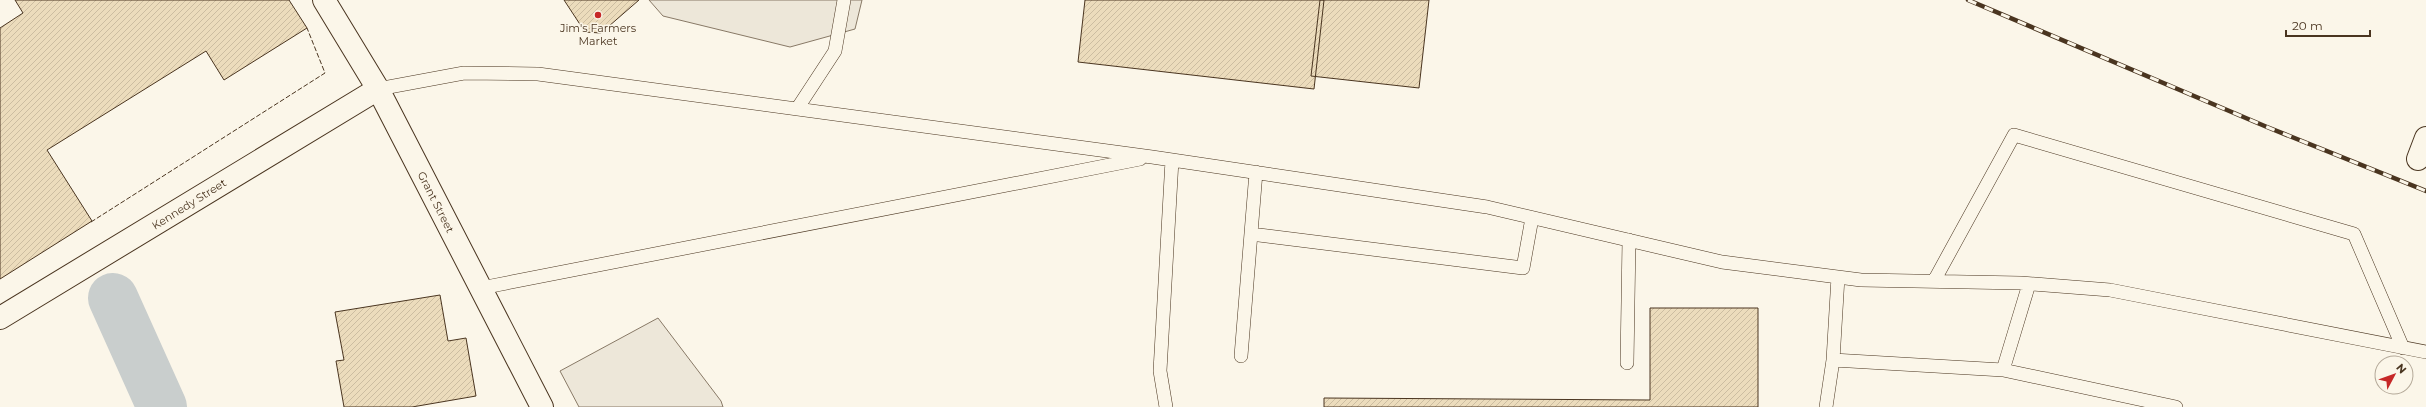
<svg xmlns="http://www.w3.org/2000/svg" width="2426" height="407" viewBox="0 0 2426 407" font-family="Montserrat,sans-serif">
	<defs>
		<pattern id="building-hatch" width="6" height="6" patternUnits="userSpaceOnUse"><rect width="6" height="6" fill="#ecdcbc"/><path d="M-1 1l2-2M0 6l6-6M5 7l2-2" fill="none" stroke="#ccbda1"/></pattern>
	</defs>
	<rect width="100%" height="100%" fill="#fbf6e9"/>
	<!-- parking -->
	<path fill="#ede7d9" stroke="#887966" d="M 649,0 L 862,0 L 855,29 L 790,47 L 663,16 Z
		M 658,318 L 721,401 L 723,407 L 579,407 L 560,371 Z"/>
	<g fill="none" stroke-linecap="round" stroke-linejoin="round">
		<!-- river -->
		<path stroke="#c9cecd" stroke-width="50" d="M 113,298 L 162,407"/>
	</g>
	<!-- building -->
	<path fill="url(#building-hatch)" stroke="#4a3520" d="M 15,0 L 289,0 L 307,28 L 224,80 L 206,51 L 47,150 L 92,221 L 0,279 L 0,28 L 23,13 Z
		M 564,0 L 639,0 L 601,33 L 585,32 Z
		M 1085,0 L 1324,0 L 1314,89 L 1078,62 Z
		M 1320,0 L 1429,0 L 1419,88 L 1311,76 Z
		M 440,295 L 448,341 L 466,338 L 476,396 L 412,407 L 344,407 L 336,361 L 344,360 L 335,312 Z
		M 1650,308 L 1758,308 L 1758,407 L 1324,407 L 1324,398 L 1650,400 Z"/>
	<g fill="none" stroke-linecap="round" stroke-linejoin="round">
		<defs>
			<path id="service" d="M 378,89 L 464,73 L 538,74 L 1152,157 L 1487,207 L 1722,262 L 1861,280 L 2021,283 L 2110,290 L 2426,352
				M 797,109 L 835,51 L 844,0
				M 1251,234 L 1523,268 L 1532,218
				M 1838,277 L 1833,360 L 2003,370 L 2029,284
				M 1934,281 L 2014,135 L 2354,234 L 2403,348
				M 481,288 L 1140,159
				M 1241,356 L 1256,172
				M 1627,363 L 1629,240
				M 2003,370 L 2176,407
				M 1166,407 L 1160,371 L 1172,160
				M 1826,407 L 1833,360"/>
			<path id="minor" d="M 2418,159 L 2426,138
				M 0,318 L 378,89"/>
			<path id="tertiary" d="M 324,0 L 378,89 L 542,407"/>
		</defs>
		<!-- service casing -->
		<use href="#service" stroke="#4a3520" stroke-width="14"/>
		<!-- minor casing -->
		<use href="#minor" stroke="#4a3520" stroke-width="24"/>
		<!-- tertiary casing -->
		<use href="#tertiary" stroke="#4a3520" stroke-width="24"/>
		<!-- service -->
		<use href="#service" stroke="#fbf6e9" stroke-width="13"/>
		<!-- minor -->
		<use href="#minor" stroke="#fbf6e9" stroke-width="22"/>
		<!-- tertiary -->
		<use href="#tertiary" stroke="#fbf6e9" stroke-width="22"/>
		<defs>
			<path id="rail" d="M 1968,0 L 2267,127 L 2426,191"/>
		</defs>
		<!-- rail casing -->
		<use href="#rail" stroke="#4a3520" stroke-width="4.5"/>
		<!-- rail -->
		<use href="#rail" stroke="#fbf6e9" stroke-width="3" stroke-dasharray="9" stroke-linecap="butt"/>
		<!-- fence -->
		<path stroke="#4a3520" stroke-width="1" stroke-dasharray="5 2" stroke-linecap="butt" d="M 91,222 L 325,73 L 307,28"/>
	</g>
	<!-- markers -->
	<circle fill="#c62828" stroke="#fbf6e9" stroke-width="1.5" cx="598" cy="15" r="4"/>
	<g text-anchor="middle" stroke-width="3" stroke-linejoin="round" paint-order="stroke">
		<!-- poi labels -->
		<g font-size="11" fill="#4a3520" stroke="#fbf6e9">
			<text x="598" y="32">Jim's Farmers<tspan x="598" dy="13">Market</tspan></text>
		</g>
		<!-- street labels -->
		<g font-size="11" fill="#4a3520" stroke="#fbf6e9">
			<text transform="translate(436 202) rotate(63)" y="4">Grant Street</text>
			<text transform="translate(189 204) rotate(-32)" y="4">Kennedy Street</text>
		</g>
	</g>
	<!-- north arrow -->
	<g transform="translate(2394 375) rotate(49)"><circle r="19" fill="#fbf6e9" stroke="#b4a999"/>
	<path d="M0-3L7 15L0 10L-7 15Z" fill="#c62828"/>
	<text y="-6" font-size="11" font-weight="bold" text-anchor="middle" fill="#4a3520">N</text>
	</g>
	<!-- scale -->
	<path d="M2286 30v6h84v-6" fill="none" stroke="#4a3520" stroke-width="2"/>
	<text x="2292" y="30" font-size="12" fill="#4a3520" stroke="#fbf6e9" stroke-width="3" paint-order="stroke">20 m</text>
</svg>
